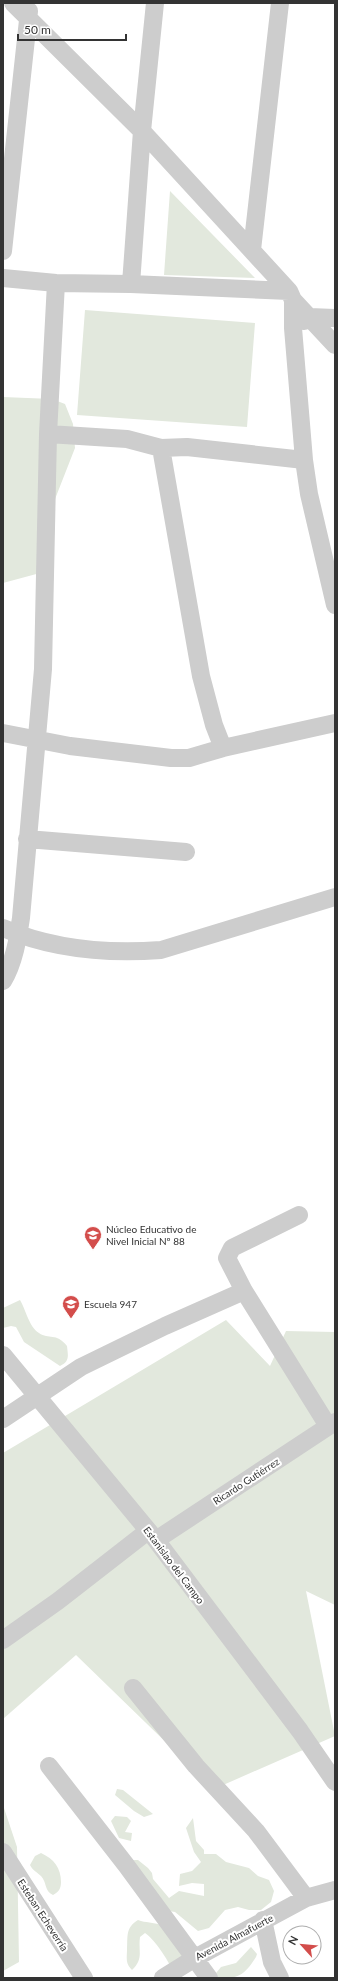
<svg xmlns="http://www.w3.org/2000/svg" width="338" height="1981" viewBox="0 0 338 1981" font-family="Lato,sans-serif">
	<rect width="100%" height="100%" fill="#fff"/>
	<!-- green -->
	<path fill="#e2e8dd" d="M 170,191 L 255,278 L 164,275 Z
		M 85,310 L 255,323 L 247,427 L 77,415 Z
		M 3,397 L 52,399 L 65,404 L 73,424 L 75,448 L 39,540 L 40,573 L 3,583 Z
		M 20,1300 C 26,1310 29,1327 39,1333 C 49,1340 56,1332 67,1346 C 68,1356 70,1361 60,1366 L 24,1342 L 16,1327 L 11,1326 L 3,1328 L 3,1308 Z
		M 226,1320 L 270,1366 L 286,1331 L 335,1332 L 335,1605 L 306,1591 L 335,1736 L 214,1789 L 76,1655 L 3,1719 L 3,1453 Z
		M 117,1789 L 123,1790 L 153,1814 L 144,1817 L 134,1811 L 115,1795 Z
		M 3,1805 L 17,1847 L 19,1962 L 3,1971 Z
		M 115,1816 L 127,1817 L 131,1821 L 125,1832 L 132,1833 L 131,1841 L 119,1838 L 111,1821 Z
		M 193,1818 L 196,1841 L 204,1850 L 204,1854 L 216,1854 L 226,1862 L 249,1868 L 258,1876 L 269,1880 L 274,1891 L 271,1902 L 261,1910 L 249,1910 L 238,1907 L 225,1910 L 209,1928 L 198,1931 L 175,1912 L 169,1911 L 132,1860 L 138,1860 L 148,1868 L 152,1873 L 153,1879 L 169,1898 L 179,1891 L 204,1896 L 204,1884 L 192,1883 L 179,1886 L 180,1874 L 192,1871 L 201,1862 L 194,1852 L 186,1828 Z
		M 41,1853 C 54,1859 61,1868 61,1882 C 61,1888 59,1892 53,1895 C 44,1891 47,1882 41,1876 C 37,1872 33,1871 30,1865 L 35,1856 Z
		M 138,1920 C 146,1923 153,1922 161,1925 L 187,1955 L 171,1967 C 166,1957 154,1939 145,1933 L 140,1937 C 138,1952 144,1958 132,1970 C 125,1963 127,1958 127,1949 C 128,1937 125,1928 138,1920 Z
		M 251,1947 L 257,1954 L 256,1957 C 242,1979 237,1978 212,1978 L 221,1967 L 236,1963 Z"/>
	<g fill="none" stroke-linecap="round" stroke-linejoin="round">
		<!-- minor -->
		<path stroke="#cdcdcd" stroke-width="18" d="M 13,3 L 142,131 L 289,291 L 293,300 L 293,328 L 304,460 L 309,494 L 335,605
			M 252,250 L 280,3
			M 3,251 L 29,11
			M 3,278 L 56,283 L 131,284 L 289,291
			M 131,284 L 142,131 L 155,3
			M 293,300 L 335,345
			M 304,321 L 309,317 L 335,318
			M 48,434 L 127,439 L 161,448 L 187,447 L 304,460
			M 161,448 L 201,676 L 214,725 L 223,748 L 335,723
			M 3,733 L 70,746 L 171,758 L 189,758 L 223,748
			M 27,839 L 186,852
			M 3,928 C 54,950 107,954 161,950 L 335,897
			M 3,981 C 14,963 18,938 21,918 L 43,669 L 48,434 L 56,283
			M 299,1215 L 232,1248 L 227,1258 L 244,1291 L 328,1426
			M 3,1355 L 156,1540 L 300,1731 L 335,1782
			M 3,1419 L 81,1367 L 165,1326 L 244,1291
			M 156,1540 L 335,1422
			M 3,1640 L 58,1601 L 148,1531
			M 133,1688 L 196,1766 L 256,1831 L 306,1898
			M 49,1766 L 126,1865 L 209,1978
			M 3,1852 L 84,1978
			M 263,1920 L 272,1962 L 280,1978
			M 163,1978 L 195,1958 L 306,1898 L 335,1890"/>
	</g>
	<!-- icons -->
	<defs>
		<symbol id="school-pin" viewBox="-11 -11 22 30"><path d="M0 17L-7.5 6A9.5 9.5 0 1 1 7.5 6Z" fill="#d34d4b" stroke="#fff"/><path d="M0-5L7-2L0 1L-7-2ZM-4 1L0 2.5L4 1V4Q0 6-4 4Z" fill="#fff"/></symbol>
	</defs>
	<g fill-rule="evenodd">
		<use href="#school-pin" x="83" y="1225" width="20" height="27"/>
		<use href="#school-pin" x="61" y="1294" width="20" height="27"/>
	</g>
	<g text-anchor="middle" stroke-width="4" stroke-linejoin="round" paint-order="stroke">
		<!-- poi labels -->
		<g font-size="10" fill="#333" stroke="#fff" text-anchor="start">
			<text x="106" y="1233">Núcleo Educativo de<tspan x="106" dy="12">Nivel Inicial Nº 88</tspan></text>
			<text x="84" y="1308">Escuela 947</text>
		</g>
		<!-- street labels -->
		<g font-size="10" fill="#333" stroke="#fff">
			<text transform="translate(246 1481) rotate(-33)" y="4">Ricardo Gutiérrez</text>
			<text transform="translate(174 1565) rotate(53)" y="4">Estanislao del Campo</text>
			<text transform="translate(43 1915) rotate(57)" y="4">Esteban Echeverría</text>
			<text transform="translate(234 1937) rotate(-28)" y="4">Avenida Almafuerte</text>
		</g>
	</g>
	<!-- border -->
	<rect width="338" height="1981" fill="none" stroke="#333333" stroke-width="8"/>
	<!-- north arrow -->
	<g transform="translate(302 1945) rotate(297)"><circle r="19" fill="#ffffff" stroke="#adadad"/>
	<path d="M0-3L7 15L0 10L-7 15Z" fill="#d34d4b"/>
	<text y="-6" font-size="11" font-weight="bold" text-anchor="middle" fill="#333333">N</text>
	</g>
	<!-- scale -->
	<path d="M18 34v6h108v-6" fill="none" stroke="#333333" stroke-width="2"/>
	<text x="24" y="34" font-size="12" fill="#333333" stroke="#ffffff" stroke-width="3" paint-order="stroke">50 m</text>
</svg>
